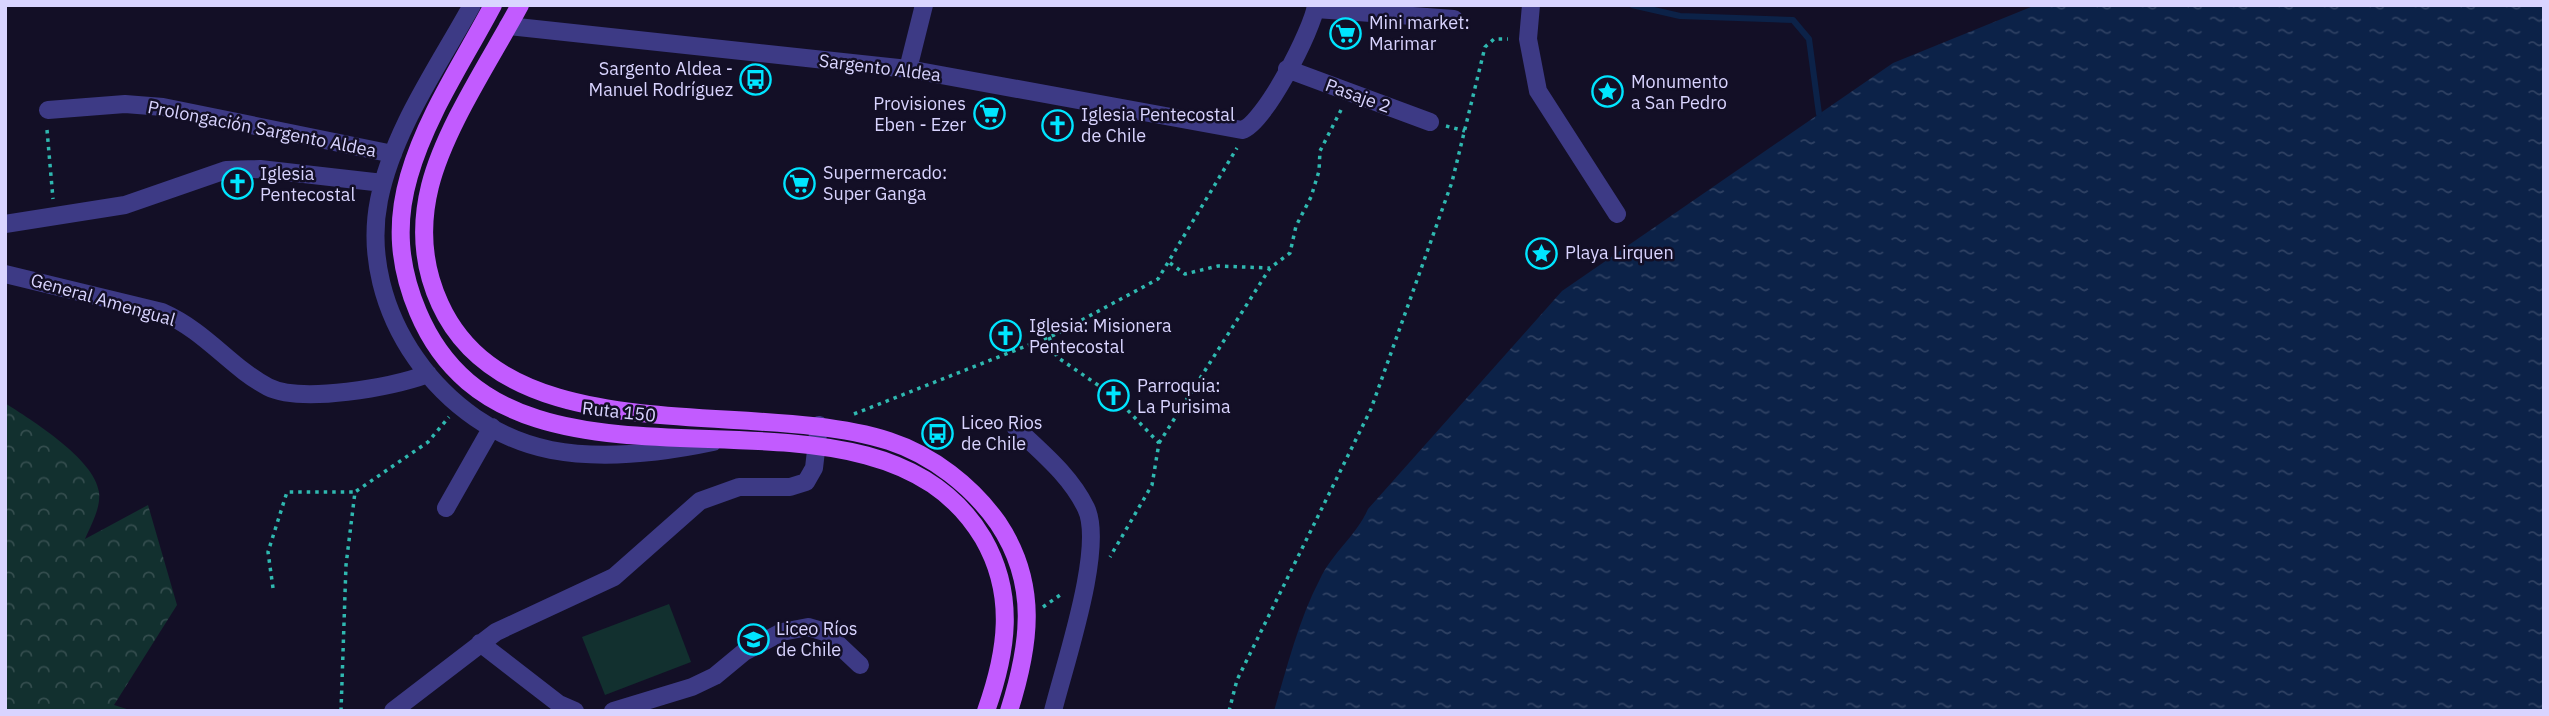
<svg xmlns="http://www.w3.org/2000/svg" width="2549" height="716" viewBox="0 0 2549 716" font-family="'IBM Plex Sans',sans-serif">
	<defs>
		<pattern id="forest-crowns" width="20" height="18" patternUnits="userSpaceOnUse" patternTransform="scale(1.75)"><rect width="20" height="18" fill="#12302f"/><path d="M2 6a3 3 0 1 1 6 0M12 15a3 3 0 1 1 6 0" fill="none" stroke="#344d4e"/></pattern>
		<pattern id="water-ripples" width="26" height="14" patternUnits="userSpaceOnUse" patternTransform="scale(1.75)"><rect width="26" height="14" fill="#0c2248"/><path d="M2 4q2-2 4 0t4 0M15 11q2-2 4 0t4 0" fill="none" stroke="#2f4163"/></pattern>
	</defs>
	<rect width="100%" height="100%" fill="#130f26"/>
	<!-- green -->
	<path fill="#12302f" d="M 669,604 L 691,662 L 605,695 L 582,637 Z"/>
	<!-- forest -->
	<path fill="url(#forest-crowns)" d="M 5,403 C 31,420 94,458 99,492 C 101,508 91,525 85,539 L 148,505 L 177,605 L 114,705 L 133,711 L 5,711 Z"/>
	<!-- water -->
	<path fill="url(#water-ripples)" d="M 2036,5 L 2544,5 L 2544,711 L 1274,711 C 1287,667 1299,619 1320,579 C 1333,552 1356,536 1368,509 L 1562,291 L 1893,63 Z"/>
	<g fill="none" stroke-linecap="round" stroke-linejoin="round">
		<!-- stream -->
		<path stroke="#0c2248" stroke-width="6" d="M 1632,5 L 1680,16 L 1793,20 L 1809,39 L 1819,114"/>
		<!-- path -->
		<path stroke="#2fb8b0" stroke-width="3.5" stroke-dasharray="3.5 5" stroke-linecap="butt" d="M 1446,126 L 1465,131
			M 47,130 L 53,199
			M 1170,263 L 1185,274 L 1218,266 L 1270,268
			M 1049,337 L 1057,357 L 1114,396 L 1159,443 L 1152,485 L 1110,557
			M 854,414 L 1054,335 L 1158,279 L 1237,148
			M 1159,443 L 1270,268 L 1290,253 L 1296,226 L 1311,197 L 1319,171 L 1320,151 L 1341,110
			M 273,588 L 268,552 L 287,492 L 355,492
			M 1043,607 L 1063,593
			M 341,711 L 346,565 L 355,492 L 428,442 L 449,417
			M 1229,711 L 1237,680 L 1371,409 L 1452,182 L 1485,47 L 1494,39 L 1508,39"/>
		<!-- minor -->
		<path stroke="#3d3a85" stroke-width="18" d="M 472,5 C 438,67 393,130 379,200 C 357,310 442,429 551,450 C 604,460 661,453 713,442
			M 1531,5 L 1528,39 L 1538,91 L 1617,214
			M 1316,9 L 1454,19
			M 508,26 L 908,69 L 1242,130 C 1264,124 1313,29 1316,5
			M 908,69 L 924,5
			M 1287,69 L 1430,122
			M 48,110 L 125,104 L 163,107 L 393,154
			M 5,224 L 125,205 L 226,170 L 260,169 L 383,183
			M 5,274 L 162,312 C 207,332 230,367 268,387 C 302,404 392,387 428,374
			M 1016,428 C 1041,452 1070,475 1086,508 C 1105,547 1064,666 1053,711
			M 446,508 L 492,427
			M 480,643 L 559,704 L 575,711
			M 393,711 L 496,632 L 614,577 L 700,501 L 739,487 L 790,487 L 806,482 L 814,468 L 819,425
			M 613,711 L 692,687 L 715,676 L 744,652 L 782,632 L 808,627 L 825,632 L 860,665"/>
		<!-- major -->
		<path stroke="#c25bff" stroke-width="18" d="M 493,5 C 464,60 426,116 409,176 C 395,224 399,267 418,312 C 514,540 868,346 983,538 C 1016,595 1007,652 986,711
			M 520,5 C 491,59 445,127 430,186 C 420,226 423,267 440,304 C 509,456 755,397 889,441 C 932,455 972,486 998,523 C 1039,584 1030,645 1009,711"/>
	</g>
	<!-- icons -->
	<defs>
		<symbol id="supermarket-ring" viewBox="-11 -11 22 22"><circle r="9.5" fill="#130f26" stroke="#00e5ff" stroke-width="1.5"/><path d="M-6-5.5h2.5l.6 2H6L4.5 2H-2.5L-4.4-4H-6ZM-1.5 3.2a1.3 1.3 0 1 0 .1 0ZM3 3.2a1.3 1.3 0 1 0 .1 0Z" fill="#00e5ff"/></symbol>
		<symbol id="bus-ring" viewBox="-11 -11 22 22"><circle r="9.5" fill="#130f26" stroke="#00e5ff" stroke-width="1.5"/><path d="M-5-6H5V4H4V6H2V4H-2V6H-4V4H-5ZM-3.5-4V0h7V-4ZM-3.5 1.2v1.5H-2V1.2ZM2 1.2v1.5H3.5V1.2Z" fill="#00e5ff"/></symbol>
		<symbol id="sight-ring" viewBox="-11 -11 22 22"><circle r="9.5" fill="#130f26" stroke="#00e5ff" stroke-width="1.5"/><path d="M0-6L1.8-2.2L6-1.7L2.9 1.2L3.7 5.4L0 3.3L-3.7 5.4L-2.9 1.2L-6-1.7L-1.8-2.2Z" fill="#00e5ff"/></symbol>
		<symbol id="church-ring" viewBox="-11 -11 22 22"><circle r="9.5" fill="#130f26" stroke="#00e5ff" stroke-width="1.5"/><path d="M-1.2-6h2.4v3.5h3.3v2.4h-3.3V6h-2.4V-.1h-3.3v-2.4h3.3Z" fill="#00e5ff"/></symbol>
		<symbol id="school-ring" viewBox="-11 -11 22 22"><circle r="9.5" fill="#130f26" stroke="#00e5ff" stroke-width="1.5"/><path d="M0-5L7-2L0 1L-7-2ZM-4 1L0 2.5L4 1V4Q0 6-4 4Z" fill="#00e5ff"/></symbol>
	</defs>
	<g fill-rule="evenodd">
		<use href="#supermarket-ring" x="1328" y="16" width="35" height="35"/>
		<use href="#bus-ring" x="738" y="62" width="35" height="35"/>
		<use href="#sight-ring" x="1590" y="74" width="35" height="35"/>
		<use href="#supermarket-ring" x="972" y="96" width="35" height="35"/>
		<use href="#church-ring" x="1040" y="108" width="35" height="35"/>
		<use href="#supermarket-ring" x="782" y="166" width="35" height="35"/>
		<use href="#church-ring" x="220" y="166" width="35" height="35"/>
		<use href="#sight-ring" x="1524" y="236" width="35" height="35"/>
		<use href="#church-ring" x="988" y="318" width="35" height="35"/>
		<use href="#church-ring" x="1096" y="378" width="35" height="35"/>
		<use href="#bus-ring" x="920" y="416" width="35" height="35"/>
		<use href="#school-ring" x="736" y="622" width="35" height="35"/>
	</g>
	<g text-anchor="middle" stroke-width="5" stroke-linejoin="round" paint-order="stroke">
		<!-- poi labels -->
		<g font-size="18" fill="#d9d4ff" stroke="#130f26" text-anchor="start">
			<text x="1369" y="29">Mini market:<tspan x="1369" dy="21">Marimar</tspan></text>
			<text x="733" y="75" text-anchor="end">Sargento Aldea -<tspan x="733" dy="21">Manuel Rodríguez</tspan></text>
			<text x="1631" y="88">Monumento<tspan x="1631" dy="21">a San Pedro</tspan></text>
			<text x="966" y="110" text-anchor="end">Provisiones<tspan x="966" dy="21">Eben - Ezer</tspan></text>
			<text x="1081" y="121">Iglesia Pentecostal<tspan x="1081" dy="21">de Chile</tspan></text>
			<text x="823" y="179">Supermercado:<tspan x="823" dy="21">Super Ganga</tspan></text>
			<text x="260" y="180">Iglesia<tspan x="260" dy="21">Pentecostal</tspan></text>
			<text x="1565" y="259">Playa Lirquen</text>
			<text x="1029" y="332">Iglesia: Misionera<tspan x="1029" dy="21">Pentecostal</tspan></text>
			<text x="1137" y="392">Parroquia:<tspan x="1137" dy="21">La Purisima</tspan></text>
			<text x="961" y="429">Liceo Rios<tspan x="961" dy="21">de Chile</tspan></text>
			<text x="776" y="635">Liceo Ríos<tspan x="776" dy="21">de Chile</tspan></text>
		</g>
		<!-- street labels -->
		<g font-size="18" fill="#d9d4ff" stroke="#130f26">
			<text transform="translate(880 68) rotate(7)" y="6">Sargento Aldea</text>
			<text transform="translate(1358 96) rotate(20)" y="6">Pasaje 2</text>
			<text transform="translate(262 129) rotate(11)" y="6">Prolongación Sargento Aldea</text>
			<text transform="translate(103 300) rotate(16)" y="6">General Amengual</text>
			<text transform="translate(619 412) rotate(6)" y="6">Ruta 150</text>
		</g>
	</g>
	<!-- border -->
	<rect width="2549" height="716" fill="none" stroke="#d9d4ff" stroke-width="14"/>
</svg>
